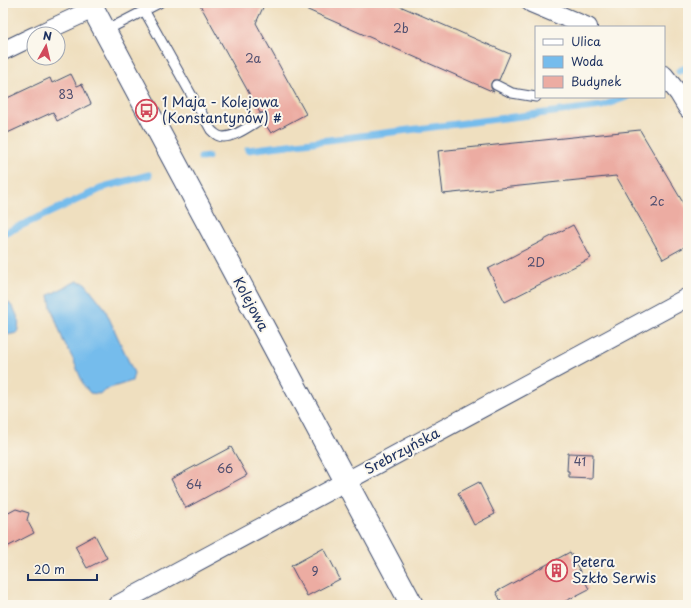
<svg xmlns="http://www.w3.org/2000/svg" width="691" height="608" viewBox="0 0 691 608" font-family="'Playpen Sans',sans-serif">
	<rect width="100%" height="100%" fill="#fbf7ec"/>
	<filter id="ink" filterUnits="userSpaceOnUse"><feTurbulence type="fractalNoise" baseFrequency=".025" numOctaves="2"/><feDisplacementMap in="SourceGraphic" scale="8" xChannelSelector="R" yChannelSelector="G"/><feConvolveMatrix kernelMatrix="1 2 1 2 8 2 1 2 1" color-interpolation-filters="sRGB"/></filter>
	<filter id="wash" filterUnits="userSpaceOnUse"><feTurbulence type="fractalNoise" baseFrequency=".012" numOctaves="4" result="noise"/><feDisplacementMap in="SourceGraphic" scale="16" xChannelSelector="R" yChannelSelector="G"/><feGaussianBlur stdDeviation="0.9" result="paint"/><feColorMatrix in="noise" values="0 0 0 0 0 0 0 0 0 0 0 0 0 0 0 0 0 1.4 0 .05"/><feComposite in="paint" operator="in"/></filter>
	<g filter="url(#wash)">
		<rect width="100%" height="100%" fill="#efdfbf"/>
		<!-- water -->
		<path fill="#75bcec" stroke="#4876a5" d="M 77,281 L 85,283 L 104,307 L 134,373 L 132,381 L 110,388 L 99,394 L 90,393 L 84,386 L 73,359 L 63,340 L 51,307 L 49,295 Z
			M 3,297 C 14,307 22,318 17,333 L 7,335 L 3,346 Z"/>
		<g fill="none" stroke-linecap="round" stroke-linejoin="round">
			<!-- stream -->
			<path stroke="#75bcec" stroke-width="7" d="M 679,71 L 688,67
				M 248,150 L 602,106 L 626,97
				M 201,158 L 208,157
				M 3,234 L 107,186 L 149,175"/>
		</g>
		<g id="blocks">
			<!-- building -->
			<path fill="#ecaca2" d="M 199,3 L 265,3 L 256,23 L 306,114 L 271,133 L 265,124 L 268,121 L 268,115 L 266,113 L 260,113 Z
				M 292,3 L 393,3 L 510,54 L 499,80 L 493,80 L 491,83 L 491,88 L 494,92 Z
				M 71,74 L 77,86 L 82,84 L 91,104 L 57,121 L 53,112 L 3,135 L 3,100 L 50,78 L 52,83 Z
				M 640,130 L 688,211 L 688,245 L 663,259 L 616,176 L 443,194 L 438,151 Z
				M 573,225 L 591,258 L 505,302 L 488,269 Z
				M 231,447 L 247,475 L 186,508 L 171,479 Z
				M 568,453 L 593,454 L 592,478 L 569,477 L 569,471 L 567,471 Z
				M 479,482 L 495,514 L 474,525 L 458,493 Z
				M 16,509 L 29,513 L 27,520 L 34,533 L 3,549 L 3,516 Z
				M 95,535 L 107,558 L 87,568 L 75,546 Z
				M 324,548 L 340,579 L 307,596 L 291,566 Z
				M 570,552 L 589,589 L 558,605 L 503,605 L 496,592 Z"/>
		</g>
	</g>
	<g filter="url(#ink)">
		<use href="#blocks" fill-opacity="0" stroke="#3b496d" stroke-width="1"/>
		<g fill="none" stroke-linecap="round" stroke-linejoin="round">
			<defs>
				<path id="lane" d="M 144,10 L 211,130 C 213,132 216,135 219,136 C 231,141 252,124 263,118
					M 105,31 L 159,3
					M 496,85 L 512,93 L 536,97"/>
				<path id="street" d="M 531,3 L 588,27
					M 39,34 L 93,9
					M 3,51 L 34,36
					M 664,75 L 679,94 L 688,109
					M 117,605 L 688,297"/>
				<path id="secondary" d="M 90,3 L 412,605"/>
			</defs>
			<!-- lane casing -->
			<use href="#lane" stroke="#3b496d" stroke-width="11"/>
			<!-- street casing -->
			<use href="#street" stroke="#3b496d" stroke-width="20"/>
			<!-- secondary casing -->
			<use href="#secondary" stroke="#3b496d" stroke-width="24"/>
			<!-- lane -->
			<use href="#lane" stroke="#fff" stroke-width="9"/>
			<!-- street -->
			<use href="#street" stroke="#fff" stroke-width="18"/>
			<!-- secondary -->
			<use href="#secondary" stroke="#fff" stroke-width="22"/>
		</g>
	</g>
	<!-- icons -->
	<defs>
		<symbol id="bus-ring" viewBox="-11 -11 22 22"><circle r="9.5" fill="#fbf7ec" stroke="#d1495b" stroke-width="1.5"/><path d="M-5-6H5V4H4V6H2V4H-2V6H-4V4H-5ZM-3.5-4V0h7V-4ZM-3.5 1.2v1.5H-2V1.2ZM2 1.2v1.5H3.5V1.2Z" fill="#d1495b"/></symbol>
		<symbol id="building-ring" viewBox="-11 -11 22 22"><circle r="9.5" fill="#fbf7ec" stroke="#d1495b" stroke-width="1.5"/><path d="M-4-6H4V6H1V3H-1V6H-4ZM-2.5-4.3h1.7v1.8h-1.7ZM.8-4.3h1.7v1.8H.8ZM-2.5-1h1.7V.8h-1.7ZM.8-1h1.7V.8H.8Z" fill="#d1495b"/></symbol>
	</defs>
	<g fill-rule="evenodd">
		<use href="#bus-ring" x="134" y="98" width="25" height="25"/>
		<use href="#building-ring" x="544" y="558" width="25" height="25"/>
	</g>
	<g text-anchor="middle" stroke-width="4" stroke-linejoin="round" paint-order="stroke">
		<!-- number labels -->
		<g font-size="12" fill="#4f4e6f">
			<text x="401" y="33">2b</text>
			<text x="253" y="63">2a</text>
			<text x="66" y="99">83</text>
			<text x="657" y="206">2c</text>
			<text x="536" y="267">2D</text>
			<text x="580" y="466">41</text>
			<text x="225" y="473">66</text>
			<text x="194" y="489">64</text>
			<text x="315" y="576">9</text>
		</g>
		<!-- poi labels -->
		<g font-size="14" fill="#1b2f5e" stroke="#fbf7ec" text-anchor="start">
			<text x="162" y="107">1 Maja - Kolejowa<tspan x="162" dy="16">(Konstantynów) #</tspan></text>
			<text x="572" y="567">Petera<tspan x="572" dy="16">Szkło Serwis</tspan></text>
		</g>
		<!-- street labels -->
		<g font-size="14" fill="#1b2f5e" stroke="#fbf7ec">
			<text transform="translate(251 304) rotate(62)" y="5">Kolejowa</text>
			<text transform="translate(402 451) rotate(-28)" y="5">Srebrzyńska</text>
		</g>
	</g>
	<!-- margin -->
	<rect width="691" height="608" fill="none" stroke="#fbf7ec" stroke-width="16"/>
	<!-- legend -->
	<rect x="535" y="26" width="130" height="72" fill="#fbf7ec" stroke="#a1a7b3"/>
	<rect x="543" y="39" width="20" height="6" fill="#ffffff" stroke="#a1a7b3"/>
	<text x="571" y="46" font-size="12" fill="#1b2f5e">Ulica</text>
	<rect x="543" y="56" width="20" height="12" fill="#75bcec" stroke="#a1a7b3"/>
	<text x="571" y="66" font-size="12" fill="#1b2f5e">Woda</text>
	<rect x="543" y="76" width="20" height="12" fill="#ecaca2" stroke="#a1a7b3"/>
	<text x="571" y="86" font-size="12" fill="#1b2f5e">Budynek</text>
	<!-- north arrow -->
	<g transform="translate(46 46) rotate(8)"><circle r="19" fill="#fbf7ec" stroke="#a1a7b3"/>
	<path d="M0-3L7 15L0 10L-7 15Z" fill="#d1495b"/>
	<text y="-6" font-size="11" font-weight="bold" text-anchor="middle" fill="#1b2f5e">N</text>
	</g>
	<!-- scale -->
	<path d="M28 574v6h69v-6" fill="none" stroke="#1b2f5e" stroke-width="2"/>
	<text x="34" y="574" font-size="12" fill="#1b2f5e" stroke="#fbf7ec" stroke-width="3" paint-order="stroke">20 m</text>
</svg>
